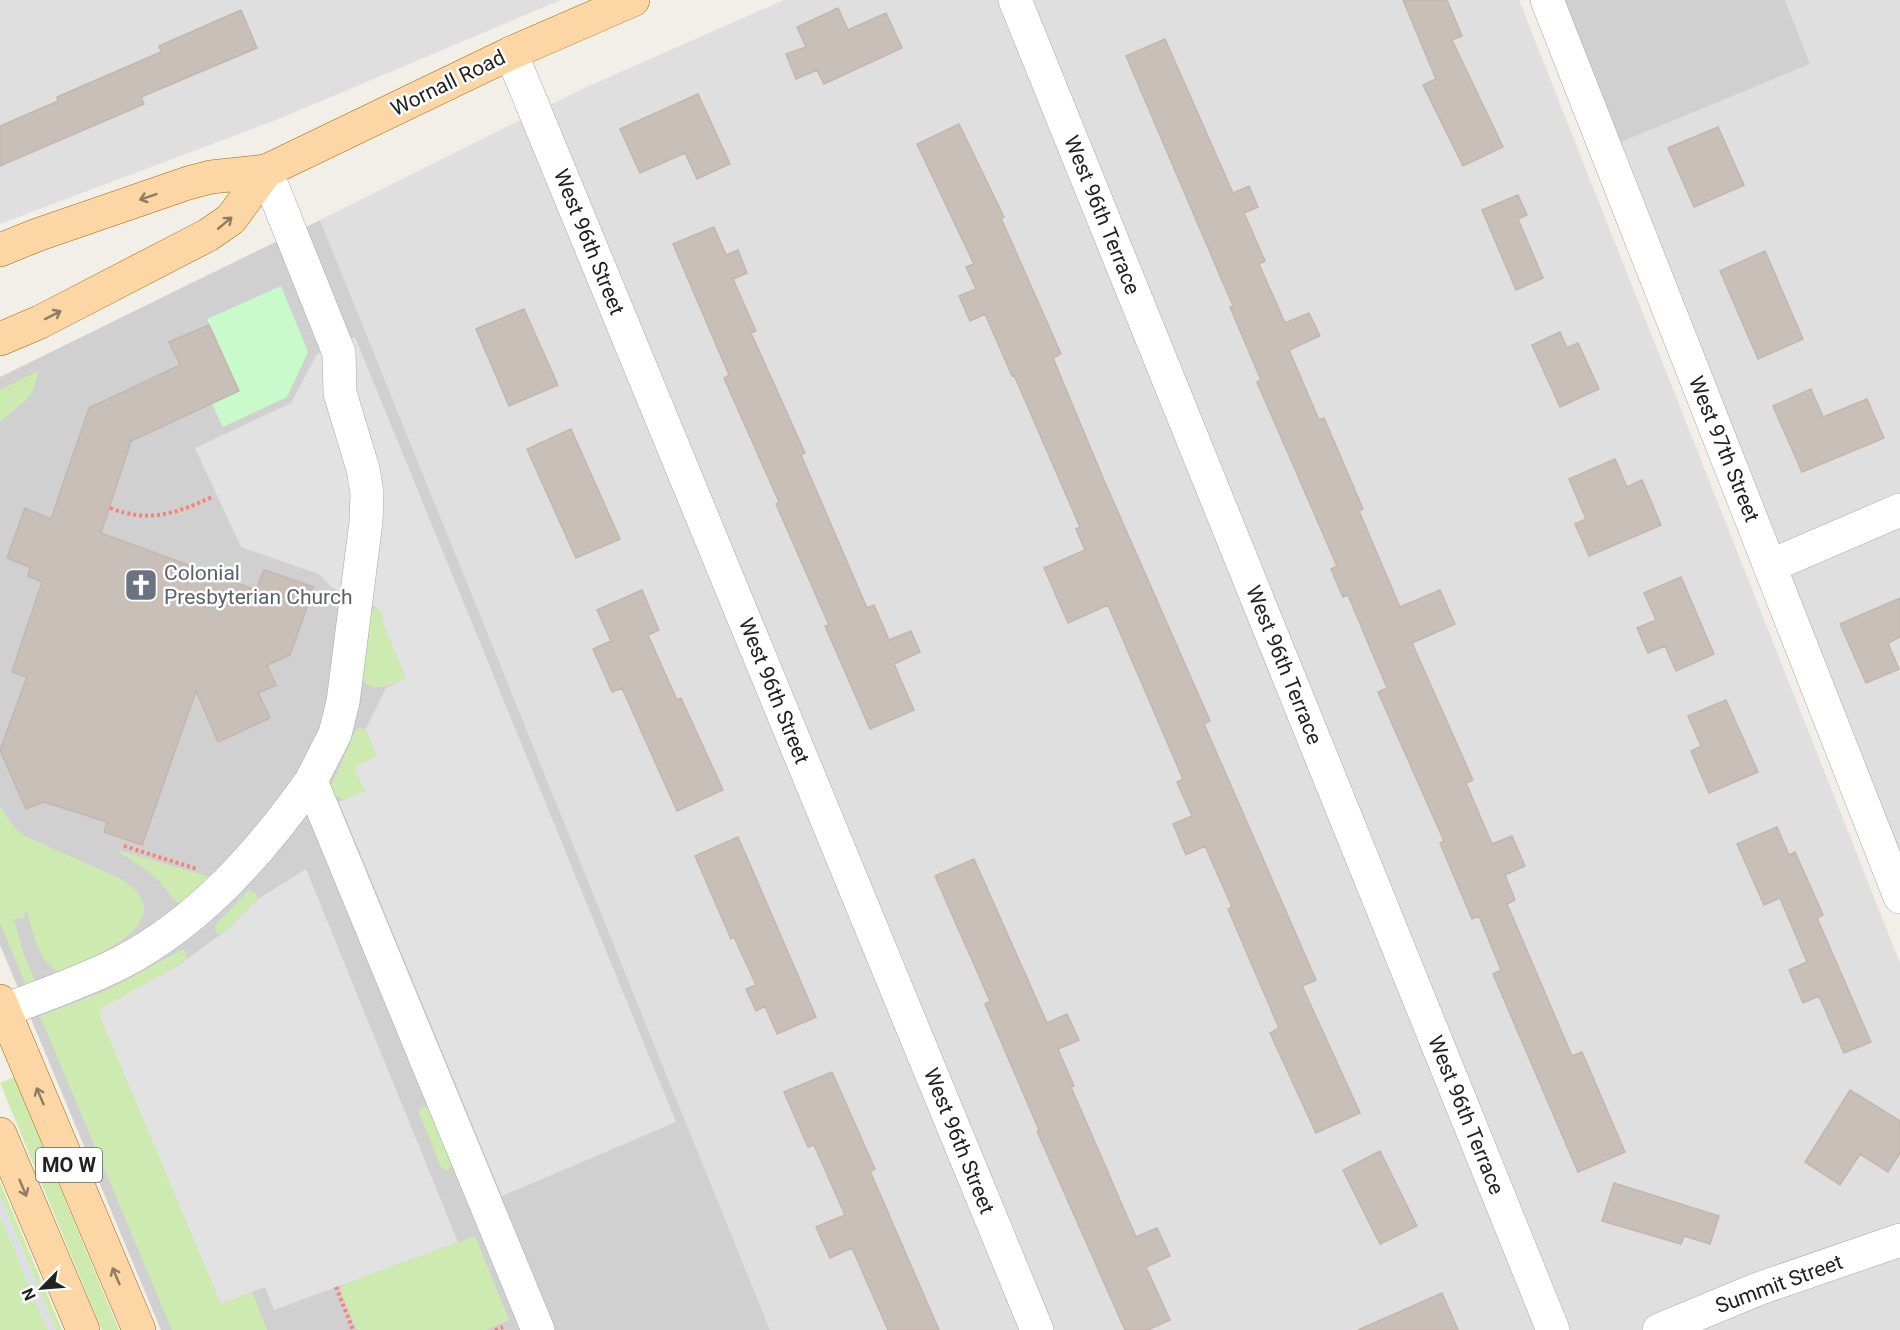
<svg xmlns="http://www.w3.org/2000/svg" width="1900" height="1330" viewBox="0 0 1900 1330" font-family="Roboto,sans-serif">
	<rect width="100%" height="100%" fill="#f2efe9"/>
	<!-- residential -->
	<path fill="#e0dfdf" d="M 0,0 L 561,0 L 281,118 L 0,224 Z
		M 784,0 L 1519,0 L 1900,963 L 1900,1330 L 770,1330 L 320,220 L 584,88 Z
		M 1785,0 L 1900,0 L 1900,857 L 1619,143 L 1810,64 Z"/>
	<!-- religious -->
	<path fill="#d0d0d0" d="M 1561,0 L 1785,0 L 1810,64 L 1619,143 Z
		M 320,220 L 770,1330 L 161,1330 L 0,945 L 0,377 Z"/>
	<!-- grass -->
	<path fill="#cdebb0" d="M 38,371 L 33,391 L 27,399 L 0,422 L 0,390 Z
		M 378,608 L 382,611 L 383,623 L 406,678 C 393,684 374,694 363,680 L 371,615 L 373,610 Z
		M 359,728 L 366,729 L 377,757 L 355,771 L 365,791 L 343,800 L 333,793 L 331,786 L 355,732 Z
		M 0,807 L 12,825 L 25,836 L 121,879 C 187,921 93,957 59,972 C 37,960 34,934 27,912 L 25,911 L 24,918 L 14,919 L 23,952 L 35,981 L 26,985 L 0,923 Z
		M 121,851 L 210,877 L 185,902 L 180,903 C 171,899 167,890 160,882 C 148,870 134,861 120,853 Z
		M 249,890 L 256,893 L 258,899 L 223,933 L 217,934 L 215,928 L 216,924 Z
		M 182,950 L 185,951 L 187,959 L 150,982 L 221,1304 L 252,1292 L 267,1330 L 172,1330 L 40,1016 L 105,991 Z
		M 14,1077 L 119,1330 L 102,1330 L 0,1083 Z
		M 429,1105 L 452,1162 L 448,1171 L 441,1167 L 418,1110 Z
		M 0,1182 L 62,1330 L 56,1330 L 0,1197 Z
		M 0,1215 L 48,1330 L 0,1330 Z
		M 475,1236 L 509,1320 L 486,1330 L 357,1330 L 341,1292 L 342,1285 Z"/>
	<!-- park -->
	<path fill="#c8facc" d="M 281,286 L 308,352 L 287,397 L 223,427 L 212,404 L 239,391 L 207,319 Z"/>
	<!-- parking -->
	<path fill="#e2e2e2" d="M 355,337 L 676,1122 L 502,1196 L 339,802 L 365,791 L 355,771 L 356,766 L 377,757 L 366,729 L 386,688 L 406,678 L 383,623 L 382,612 L 378,608 L 331,587 L 319,574 L 241,547 L 195,448 L 291,403 L 317,354 Z
		M 306,869 L 458,1242 L 274,1310 L 265,1287 L 221,1304 L 99,1014 L 102,1008 L 179,965 L 228,929 L 258,899 Z"/>
	<!-- plaza -->
	<path fill="#dddde8" d="M 0,1197 L 19,1243 L 56,1330 L 48,1330 L 0,1215 Z"/>
	<!-- building -->
	<path fill="#c7bfb8" stroke="#c4b6ab" stroke-width="1.5" d="M 1403,0 L 1447,0 L 1462,36 L 1452,40 L 1503,147 L 1463,166 L 1423,85 L 1436,79 Z
		M 838,8 L 848,30 L 886,13 L 902,48 L 824,84 L 817,70 L 796,79 L 786,54 L 806,47 L 797,27 Z
		M 241,10 L 257,48 L 141,97 L 144,104 L 0,166 L 0,126 L 58,101 L 57,97 L 161,52 L 159,46 Z
		M 1165,39 L 1233,193 L 1249,186 L 1258,207 L 1244,213 L 1265,261 L 1259,264 L 1285,323 L 1309,313 L 1320,336 L 1289,350 L 1319,420 L 1324,418 L 1363,509 L 1359,511 L 1400,607 L 1440,590 L 1455,624 L 1412,643 L 1473,780 L 1466,783 L 1492,844 L 1512,836 L 1525,866 L 1505,875 L 1515,900 L 1507,904 L 1572,1056 L 1582,1052 L 1625,1152 L 1578,1172 L 1493,974 L 1501,970 L 1479,916 L 1472,919 L 1440,843 L 1444,841 L 1378,692 L 1387,688 L 1348,595 L 1343,597 L 1331,569 L 1337,566 L 1257,382 L 1261,380 L 1230,307 L 1233,306 L 1126,56 Z
		M 698,94 L 730,164 L 697,179 L 685,153 L 640,173 L 620,129 Z
		M 959,124 L 1004,217 L 1001,218 L 1061,354 L 1053,358 L 1103,478 L 1210,721 L 1204,724 L 1316,980 L 1302,986 L 1360,1113 L 1316,1133 L 1270,1033 L 1279,1028 L 1228,909 L 1232,907 L 1205,846 L 1186,855 L 1173,824 L 1192,816 L 1177,782 L 1183,779 L 1108,605 L 1068,623 L 1044,568 L 1085,550 L 1076,529 L 1080,527 L 1014,375 L 1012,376 L 985,314 L 970,321 L 959,296 L 976,289 L 966,267 L 974,264 L 917,144 Z
		M 1718,127 L 1744,185 L 1694,207 L 1668,148 Z
		M 1518,195 L 1527,215 L 1518,219 L 1543,278 L 1516,290 L 1482,210 Z
		M 714,227 L 726,255 L 738,250 L 747,273 L 733,279 L 756,331 L 751,333 L 805,453 L 801,455 L 867,608 L 874,605 L 889,640 L 911,631 L 920,652 L 894,664 L 914,710 L 870,729 L 825,626 L 829,625 L 776,504 L 779,502 L 724,378 L 729,375 L 673,244 Z
		M 1765,251 L 1803,339 L 1758,359 L 1720,271 Z
		M 524,309 L 558,385 L 509,406 L 476,329 Z
		M 209,325 L 239,391 L 131,441 L 101,533 L 256,590 L 264,570 L 314,587 L 290,655 L 267,665 L 276,685 L 258,693 L 270,718 L 218,742 L 196,691 L 142,845 L 104,832 L 107,822 L 44,802 L 26,809 L 0,750 L 27,677 L 12,672 L 42,582 L 28,576 L 30,567 L 7,558 L 25,508 L 51,519 L 89,408 L 180,365 L 169,342 Z
		M 1560,332 L 1567,348 L 1578,343 L 1599,389 L 1560,407 L 1532,345 Z
		M 1811,389 L 1823,417 L 1867,399 L 1884,438 L 1802,472 L 1773,406 Z
		M 571,429 L 620,539 L 576,558 L 527,449 Z
		M 1615,459 L 1627,487 L 1642,480 L 1661,525 L 1589,556 L 1575,524 L 1586,519 L 1569,479 Z
		M 1681,577 L 1714,654 L 1676,671 L 1665,646 L 1648,653 L 1637,628 L 1656,620 L 1644,593 Z
		M 642,590 L 659,630 L 648,635 L 677,700 L 681,698 L 723,790 L 677,811 L 622,688 L 612,692 L 593,649 L 611,641 L 597,610 Z
		M 1900,598 L 1900,637 L 1888,643 L 1899,669 L 1866,683 L 1840,624 Z
		M 1726,700 L 1758,772 L 1709,793 L 1691,751 L 1701,746 L 1688,716 Z
		M 1777,827 L 1789,855 L 1795,852 L 1823,915 L 1817,918 L 1871,1042 L 1844,1053 L 1819,996 L 1803,1003 L 1789,970 L 1807,962 L 1780,898 L 1764,905 L 1737,844 Z
		M 738,837 L 816,1017 L 777,1034 L 765,1006 L 756,1011 L 746,989 L 756,985 L 734,937 L 731,939 L 695,856 Z
		M 974,859 L 1047,1023 L 1067,1014 L 1079,1040 L 1058,1049 L 1074,1086 L 1071,1087 L 1136,1237 L 1157,1228 L 1170,1256 L 1146,1267 L 1170,1320 L 1148,1330 L 1125,1330 L 1037,1131 L 1039,1130 L 985,1004 L 990,1001 L 935,876 Z
		M 832,1072 L 875,1169 L 870,1171 L 939,1330 L 888,1330 L 852,1248 L 830,1258 L 816,1227 L 845,1215 L 814,1145 L 808,1147 L 784,1092 Z
		M 1850,1090 L 1900,1121 L 1900,1153 L 1888,1172 L 1860,1154 L 1840,1185 L 1805,1162 Z
		M 1380,1151 L 1417,1226 L 1380,1244 L 1343,1170 Z
		M 1614,1183 L 1719,1216 L 1710,1244 L 1684,1236 L 1681,1244 L 1602,1221 Z
		M 1442,1293 L 1458,1330 L 1358,1330 Z"/>
	<g fill="none" stroke-linecap="round" stroke-linejoin="round">
		<defs>
			<path id="minor" d="M 1015,0 L 1553,1330
				M 1547,0 L 1900,897
				M 511,53 L 1037,1330
				M 266,171 L 339,353 L 340,393 L 363,469 L 367,493 L 366,522 L 343,702 L 335,734 L 311,781 L 538,1330
				M 1770,566 L 1900,510
				M 0,1012 C 41,996 83,982 122,962 C 200,921 261,852 311,781
				M 1659,1330 L 1758,1289 L 1900,1240"/>
			<path id="major" d="M 0,250 L 37,235 L 188,183 L 211,177 L 266,171 L 511,53 L 633,0
				M 0,339 L 40,322 L 208,235 L 231,219 L 266,171
				M 0,1001 L 139,1330
				M 0,1134 L 83,1330"/>
		</defs>
		<!-- minor casing -->
		<use href="#minor" stroke="#a9a9a9" stroke-width="34"/>
		<!-- major casing -->
		<use href="#major" stroke="#a06b00" stroke-width="34"/>
		<!-- path -->
		<path stroke="#fa8072" stroke-width="4" stroke-dasharray="3 3" stroke-linecap="butt" d="M 110,508 C 149,523 175,514 212,497
			M 124,846 L 197,869
			M 336,1287 L 353,1330
			M 495,1330 L 503,1327"/>
		<!-- minor -->
		<use href="#minor" stroke="#fff" stroke-width="33"/>
		<!-- major -->
		<use href="#major" stroke="#fcd6a4" stroke-width="33"/>
	</g>
	<!-- one-way arrows -->
	<defs><path id="oneway-shaft" d="M-6 0H5M1.5-3L5.5 0L1.5 3" fill="none" stroke-width="1.6" stroke-linecap="round" stroke-linejoin="round" transform="scale(1.5)"/></defs>
	<g stroke="#8f7c63">
		<use href="#oneway-shaft" transform="translate(148 197) rotate(161)"/>
		<use href="#oneway-shaft" transform="translate(225 223) rotate(-40)"/>
		<use href="#oneway-shaft" transform="translate(53 315) rotate(-27)"/>
		<use href="#oneway-shaft" transform="translate(40 1096) rotate(-113)"/>
		<use href="#oneway-shaft" transform="translate(23 1188) rotate(67)"/>
		<use href="#oneway-shaft" transform="translate(116 1276) rotate(-113)"/>
	</g>
	<!-- icons -->
	<defs>
		<symbol id="church-square" viewBox="-11 -11 22 22"><rect x="-9" y="-9" width="18" height="18" rx="4" fill="#6b7280" stroke="#fff"/><path d="M-1.2-6h2.4v3.5h3.3v2.4h-3.3V6h-2.4V-.1h-3.3v-2.4h3.3Z" fill="#fff"/></symbol>
	</defs>
	<g fill-rule="evenodd">
		<use href="#church-square" x="122" y="566" width="38" height="38"/>
	</g>
	<g text-anchor="middle" stroke-width="5" stroke-linejoin="round" paint-order="stroke">
		<!-- shield labels -->
		<rect fill="#fff" stroke="#646464" stroke-width="1.5" x="36" y="1148" width="66" height="34" rx="4.5"/>
		<g font-size="20" font-weight="bold" fill="#222">
			<text x="69" y="1172">MO W</text>
		</g>
		<!-- street labels -->
		<g font-size="21" fill="#222" stroke="#fff">
			<text transform="translate(448 83) rotate(-26)" y="7">Wornall Road</text>
			<text transform="translate(1102 215) rotate(68)" y="7">West 96th Terrace</text>
			<text transform="translate(589 242) rotate(68)" y="7">West 96th Street</text>
			<text transform="translate(1724 449) rotate(68)" y="7">West 97th Street</text>
			<text transform="translate(1284 665) rotate(68)" y="7">West 96th Terrace</text>
			<text transform="translate(774 691) rotate(68)" y="7">West 96th Street</text>
			<text transform="translate(1466 1115) rotate(68)" y="7">West 96th Terrace</text>
			<text transform="translate(959 1141) rotate(68)" y="7">West 96th Street</text>
			<text transform="translate(1779 1284) rotate(-20)" y="7">Summit Street</text>
		</g>
		<!-- worship labels -->
		<g font-size="21" fill="#5b616d" stroke="#fff" text-anchor="start">
			<text x="164" y="580">Colonial<tspan x="164" dy="24">Presbyterian Church</tspan></text>
		</g>
	</g>
	<!-- north arrow -->
	<g transform="translate(42 1288) rotate(245)" stroke="#ffffff" stroke-width="4.5" paint-order="stroke">
	<path d="M0-4.5L10 22L0 15L-10 22Z" fill="#222222"/>
	<text y="-9" font-size="16" font-weight="bold" text-anchor="middle" fill="#222222">N</text>
	</g>
</svg>
